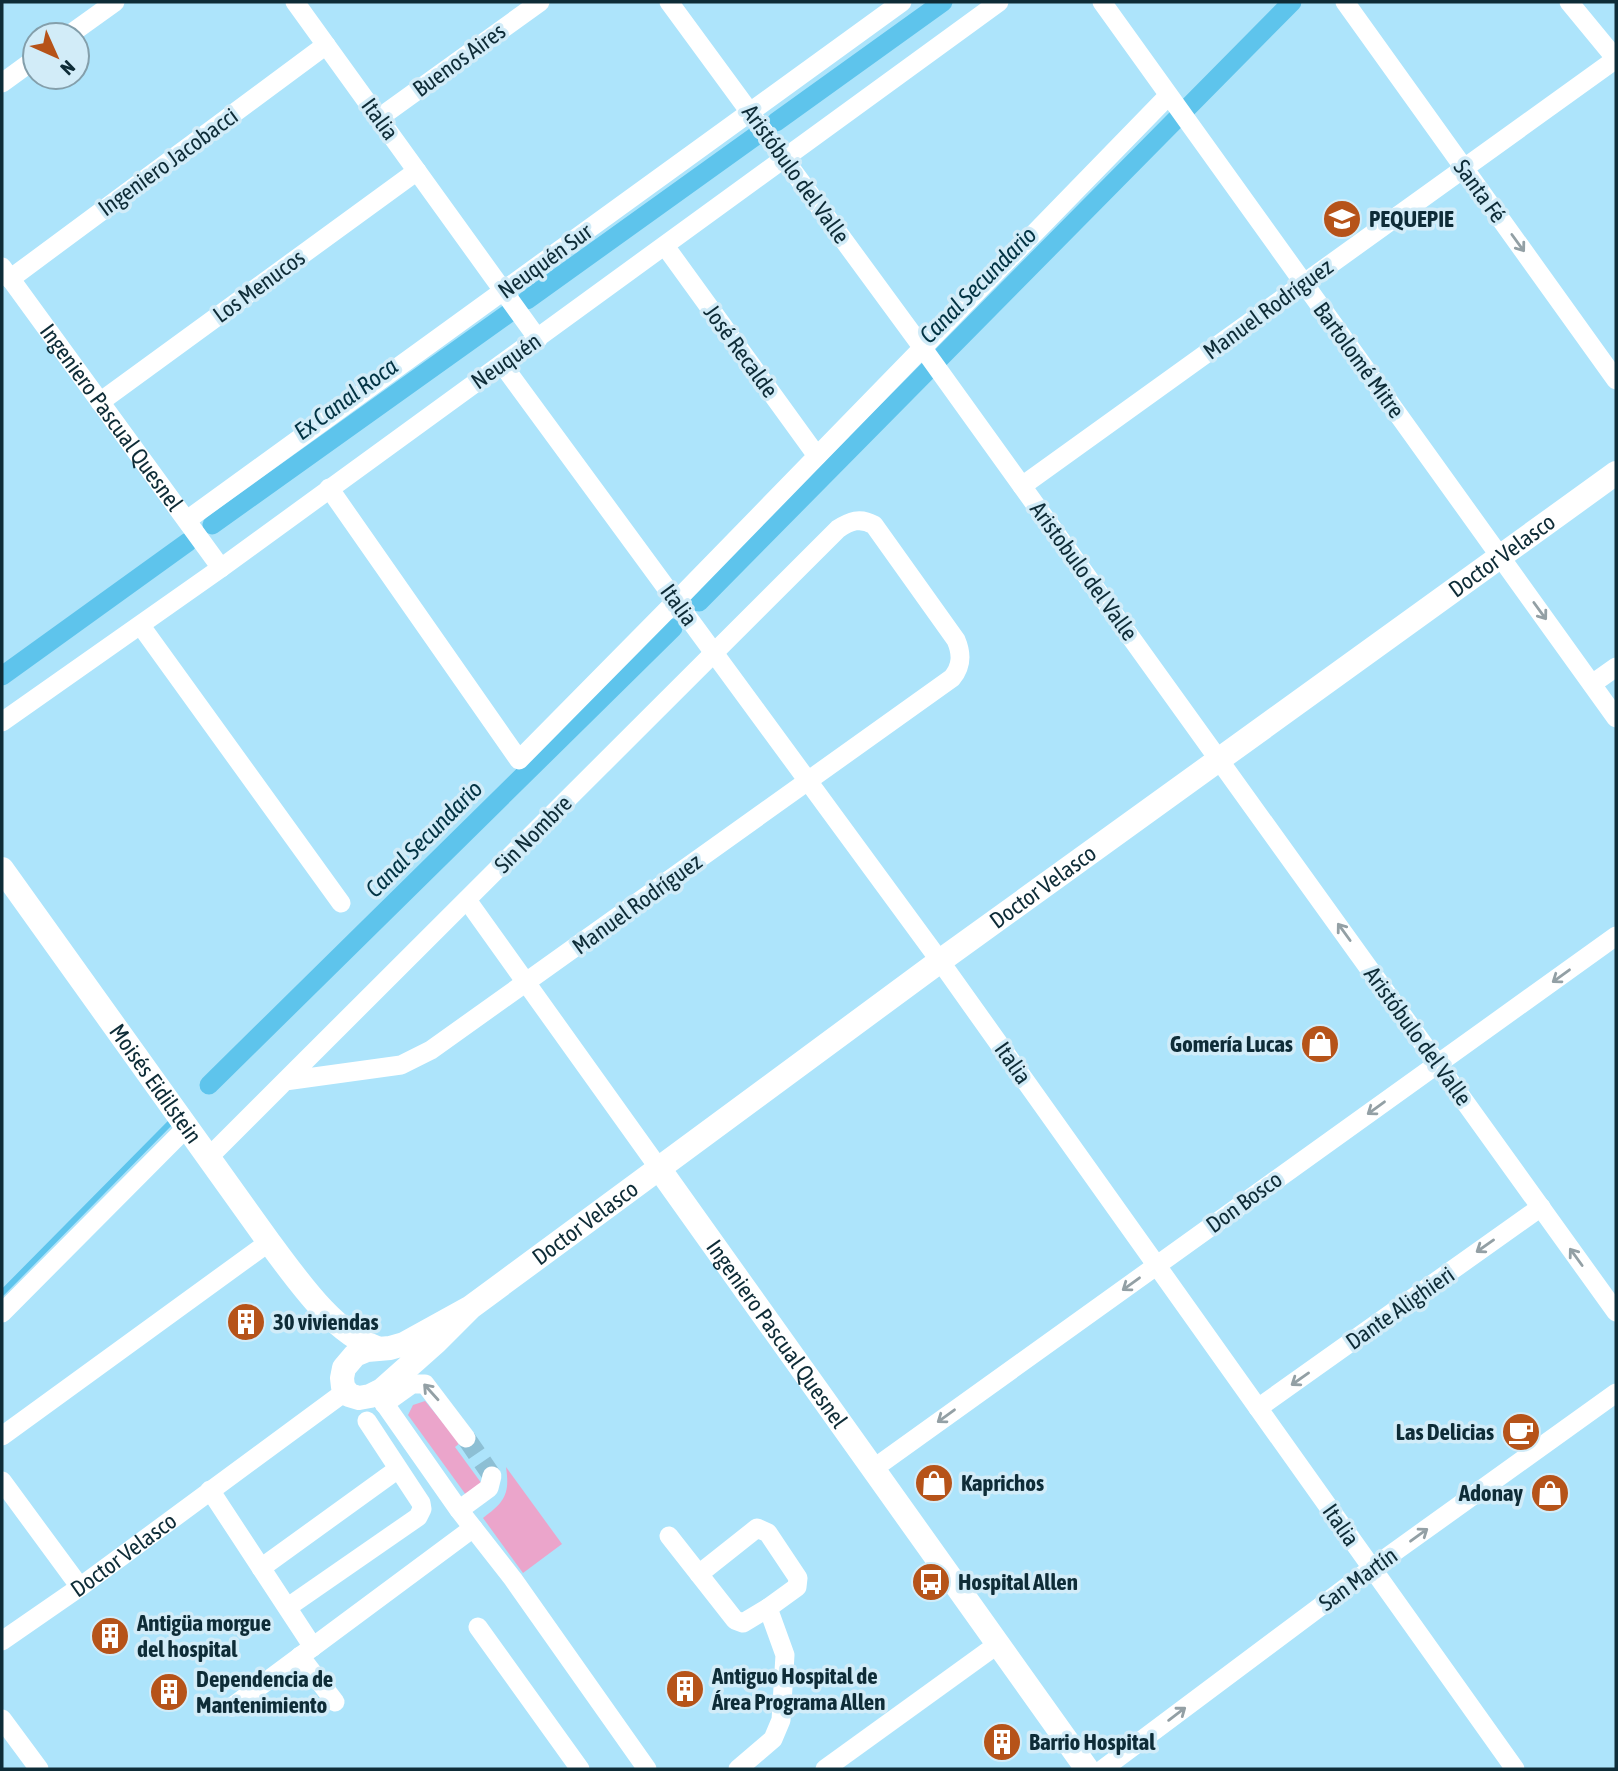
<svg xmlns="http://www.w3.org/2000/svg" width="1618" height="1771" viewBox="0 0 1618 1771" font-family="'Asap Condensed',sans-serif">
	<rect width="100%" height="100%" fill="#ade4fb"/>
	<!-- green -->
	<path fill="#eba5cb" d="M 425,1401 L 460,1443 L 455,1447 L 482,1484 L 466,1495 L 408,1415 L 413,1405 Z
		M 506,1467 L 562,1544 L 523,1573 L 483,1518 C 505,1502 510,1494 506,1467 Z"/>
	<g fill="none" stroke-linecap="round" stroke-linejoin="round">
		<!-- stream -->
		<path stroke="#5ec4ec" stroke-width="6" d="M 2,1293 L 170,1123"/>
		<!-- canal -->
		<path stroke="#5ec4ec" stroke-width="19" d="M 776,122 L 943,2
			M 527,300 L 757,135
			M 212,525 L 509,313
			M 699,602 L 1292,2
			M 2,676 L 188,542
			M 209,1085 L 673,628"/>
		<!-- minor-tunnel -->
		<path stroke="#8dbfd4" stroke-width="19" stroke-dasharray="19 10" stroke-linecap="butt" d="M 466,1438 L 492,1476"/>
		<!-- minor -->
		<g stroke="#fff" stroke-width="19">
			<path d="M 295,2 L 538,339"/>
			<path d="M 669,2 L 922,347 L 1616,1312"/>
			<path d="M 1102,2 L 1616,718"/>
			<path d="M 1345,2 L 1616,380"/>
			<path d="M 1569,2 L 1616,59"/>
			<path d="M 69,35 L 115,2"/>
			<path d="M 2,83 L 35,59"/>
			<path d="M 379,118 L 540,2"/>
			<path d="M 665,246 L 817,456"/>
			<path id="s1" d="M 2,267 L 221,568"/>
			<path d="M 10,279 L 326,45"/>
			<path d="M 502,364 L 940,961 L 1515,1769"/>
			<path d="M 100,402 L 417,171"/>
			<path d="M 1022,486 L 1616,59"/>
			<path d="M 329,488 L 519,760 L 676,601 L 1168,96"/>
			<path d="M 187,520 L 902,2"/>
			<path d="M 141,626 L 341,903"/>
			<path d="M 1592,684 L 1616,667"/>
			<path d="M 2,722 L 221,568 L 999,2"/>
			<path d="M 467,900 L 658,1167"/>
			<path d="M 209,1157 L 285,1081 L 838,529 C 850,521 860,517 874,525 L 956,640 C 962,654 962,666 952,678 L 431,1050 L 401,1065 L 285,1081"/>
			<path d="M 2,1313 L 187,1127"/>
			<path d="M 377,1393 L 459,1510 L 513,1579 L 647,1769"/>
			<path d="M 384,1404 L 412,1384 L 425,1384 L 466,1438"/>
			<path d="M 1258,1408 L 1541,1207"/>
			<path d="M 2,1436 L 269,1242"/>
			<path d="M 873,1469 L 1616,936"/>
			<path d="M 2,1481 L 80,1587"/>
			<path d="M 210,1490 L 313,1647"/>
			<path d="M 459,1510 L 489,1488 L 492,1476"/>
			<path d="M 669,1536 L 735,1620 L 743,1623 L 768,1608 L 785,1655 L 781,1720 L 773,1739 L 738,1769"/>
			<path d="M 261,1568 L 398,1469"/>
			<path d="M 699,1574 L 757,1528 L 768,1533 L 798,1578 L 797,1587 L 768,1608"/>
			<path d="M 288,1607 L 418,1517 L 422,1509 L 421,1503 L 367,1421"/>
			<path d="M 478,1627 L 580,1769"/>
			<path id="s2" d="M 2,1641 L 80,1587 L 346,1391"/>
			<path d="M 300,1656 L 335,1702"/>
			<path d="M 232,1707 L 473,1528"/>
			<path d="M 2,1719 L 39,1769"/>
			<path d="M 825,1769 L 998,1644"/>
			<path d="M 1103,1769 L 1372,1568 L 1616,1393"/>
		</g>
		<!-- major -->
		<g stroke="#fff" stroke-width="24">
			<path id="s3" d="M 2,869 L 269,1242 C 297,1279 332,1332 377,1348"/>
			<path id="s4" d="M 658,1167 L 1087,1769"/>
			<path id="s5" d="M 471,1307 L 436,1342 L 382,1390 L 370,1396 L 359,1398 L 349,1395 L 343,1387 L 342,1378 L 344,1368 L 355,1355 L 367,1350 L 390,1348 L 404,1344 L 471,1307 L 940,961 L 1616,473"/>
		</g>
	</g>
	<!-- one-way arrows -->
	<defs><path id="oneway-shaft" d="M-6 0H5M1.5-3L5.5 0L1.5 3" fill="none" stroke-width="1.6" stroke-linecap="round" stroke-linejoin="round" transform="scale(1.75)"/></defs>
	<g stroke="#93a0a5">
		<use href="#oneway-shaft" transform="translate(1518 243) rotate(54)"/>
		<use href="#oneway-shaft" transform="translate(1540 611) rotate(54)"/>
		<use href="#oneway-shaft" transform="translate(1344 932) rotate(-126)"/>
		<use href="#oneway-shaft" transform="translate(1561 976) rotate(144)"/>
		<use href="#oneway-shaft" transform="translate(1376 1108) rotate(144)"/>
		<use href="#oneway-shaft" transform="translate(1485 1246) rotate(145)"/>
		<use href="#oneway-shaft" transform="translate(1576 1257) rotate(-126)"/>
		<use href="#oneway-shaft" transform="translate(1131 1284) rotate(144)"/>
		<use href="#oneway-shaft" transform="translate(1300 1379) rotate(145)"/>
		<use href="#oneway-shaft" transform="translate(431 1392) rotate(-132)"/>
		<use href="#oneway-shaft" transform="translate(946 1416) rotate(144)"/>
		<use href="#oneway-shaft" transform="translate(1419 1535) rotate(-36)"/>
		<use href="#oneway-shaft" transform="translate(1177 1714) rotate(-37)"/>
	</g>
	<!-- icons -->
	<defs>
		<symbol id="school-disc" viewBox="-11 -11 22 22"><circle r="9.5" fill="#b65319" stroke="#d2ecf8"/><path d="M0-5L7-2L0 1L-7-2ZM-4 1L0 2.5L4 1V4Q0 6-4 4Z" fill="#fff"/></symbol>
		<symbol id="shop-disc" viewBox="-11 -11 22 22"><circle r="9.5" fill="#b65319" stroke="#d2ecf8"/><path d="M-5-2.5h2.3a2.7 3.5 0 0 1 5.4 0H5L5.5 6h-11ZM-1.5-2.5h3a1.5 2.3 0 0 0-3 0Z" fill="#fff"/></symbol>
		<symbol id="building-disc" viewBox="-11 -11 22 22"><circle r="9.5" fill="#b65319" stroke="#d2ecf8"/><path d="M-4-6H4V6H1V3H-1V6H-4ZM-2.5-4.3h1.7v1.8h-1.7ZM.8-4.3h1.7v1.8H.8ZM-2.5-1h1.7V.8h-1.7ZM.8-1h1.7V.8H.8Z" fill="#fff"/></symbol>
		<symbol id="cafe-disc" viewBox="-11 -11 22 22"><circle r="9.5" fill="#b65319" stroke="#d2ecf8"/><path d="M-5.5-4.5H6V0H3Q3 3.5 0 3.5H-2.5Q-5.5 3.5-5.5 0ZM3-3.2v2h1.7v-2ZM-6 4.5H4V6H-6Z" fill="#fff"/></symbol>
		<symbol id="bus-disc" viewBox="-11 -11 22 22"><circle r="9.5" fill="#b65319" stroke="#d2ecf8"/><path d="M-5-6H5V4H4V6H2V4H-2V6H-4V4H-5ZM-3.5-4V0h7V-4ZM-3.5 1.2v1.5H-2V1.2ZM2 1.2v1.5H3.5V1.2Z" fill="#fff"/></symbol>
	</defs>
	<g fill-rule="evenodd">
		<use href="#school-disc" x="1320" y="197" width="44" height="44"/>
		<use href="#shop-disc" x="1298" y="1022" width="44" height="44"/>
		<use href="#building-disc" x="224" y="1300" width="44" height="44"/>
		<use href="#cafe-disc" x="1499" y="1410" width="44" height="44"/>
		<use href="#shop-disc" x="912" y="1461" width="44" height="44"/>
		<use href="#shop-disc" x="1528" y="1471" width="44" height="44"/>
		<use href="#bus-disc" x="909" y="1560" width="44" height="44"/>
		<use href="#building-disc" x="88" y="1614" width="44" height="44"/>
		<use href="#building-disc" x="663" y="1667" width="44" height="44"/>
		<use href="#building-disc" x="147" y="1670" width="44" height="44"/>
		<use href="#building-disc" x="980" y="1720" width="44" height="44"/>
	</g>
	<g text-anchor="middle" stroke-width="7" stroke-linejoin="round" paint-order="stroke">
		<!-- street labels -->
		<g font-size="23" fill="#0e2c37" stroke="#d2ecf8">
			<text transform="translate(459 60) rotate(-36)" y="8">Buenos Aires</text>
			<text transform="translate(380 119) rotate(54)" y="8">Italia</text>
			<text transform="translate(168 162) rotate(-36)" y="8">Ingeniero Jacobacci</text>
			<text transform="translate(796 174) rotate(54)" y="8">Aristóbulo del Valle</text>
			<text transform="translate(1480 191) rotate(54)" y="8">Santa Fé</text>
			<text transform="translate(545 261) rotate(-36)" y="8">Neuquén Sur</text>
			<text transform="translate(259 286) rotate(-36)" y="8">Los Menucos</text>
			<text transform="translate(1268 309) rotate(-36)" y="8">Manuel Rodríguez</text>
			<text transform="translate(741 351) rotate(54)" y="8">José Recalde</text>
			<text transform="translate(1359 360) rotate(54)" y="8">Bartolomé Mitre</text>
			<text transform="translate(506 361) rotate(-35)" y="8">Neuquén</text>
			<text dy="8" stroke="none"><textPath href="#s1" startOffset="186">Ingeniero Pascual Quesnel</textPath></text>
			<text dy="8" stroke="none"><textPath href="#s5" startOffset="1606">Doctor Velasco</textPath></text>
			<text transform="translate(1084 571) rotate(54)" y="8">Aristobulo del Valle</text>
			<text transform="translate(679 605) rotate(54)" y="8">Italia</text>
			<text transform="translate(533 834) rotate(-45)" y="8">Sin Nombre</text>
			<text dy="8" stroke="none"><textPath href="#s5" startOffset="1040">Doctor Velasco</textPath></text>
			<text transform="translate(637 904) rotate(-36)" y="8">Manuel Rodríguez</text>
			<text transform="translate(1418 1036) rotate(54)" y="8">Aristóbulo del Valle</text>
			<text transform="translate(1013 1063) rotate(55)" y="8">Italia</text>
			<text dy="8" stroke="none"><textPath href="#s3" startOffset="264">Moisés Eidilstein</textPath></text>
			<text transform="translate(1244 1202) rotate(-36)" y="8">Don Bosco</text>
			<text dy="8" stroke="none"><textPath href="#s5" startOffset="472">Doctor Velasco</textPath></text>
			<text transform="translate(1400 1308) rotate(-35)" y="8">Dante Alighieri</text>
			<text dy="8" stroke="none"><textPath href="#s4" startOffset="205">Ingeniero Pascual Quesnel</textPath></text>
			<text transform="translate(1341 1525) rotate(55)" y="8">Italia</text>
			<text dy="8" stroke="none"><textPath href="#s2" startOffset="149">Doctor Velasco</textPath></text>
			<text transform="translate(1358 1579) rotate(-36)" y="8">San Martín</text>
		</g>
		<!-- poi labels -->
		<g font-size="23" font-weight="bold" fill="#0e2c37" stroke="#d2ecf8" text-anchor="start">
			<text x="1369" y="227">PEQUEPIE</text>
			<text x="1293" y="1052" text-anchor="end">Gomería Lucas</text>
			<text x="273" y="1330">30 viviendas</text>
			<text x="1494" y="1440" text-anchor="end">Las Delicias</text>
			<text x="961" y="1491">Kaprichos</text>
			<text x="1523" y="1501" text-anchor="end">Adonay</text>
			<text x="958" y="1590">Hospital Allen</text>
			<text x="137" y="1631">Antigüa morgue<tspan x="137" dy="26">del hospital</tspan></text>
			<text x="712" y="1684">Antiguo Hospital de<tspan x="712" dy="26">Área Programa Allen</tspan></text>
			<text x="196" y="1687">Dependencia de<tspan x="196" dy="26">Mantenimiento</tspan></text>
			<text x="1029" y="1750">Barrio Hospital</text>
		</g>
		<!-- water labels -->
		<g font-size="24" font-style="italic" fill="#023343" stroke="#d2ecf8">
			<text transform="translate(978 285) rotate(-45)" y="8">Canal Secundario</text>
			<text transform="translate(346 399) rotate(-36)" y="8">Ex Canal Roca</text>
			<text transform="translate(424 839) rotate(-45)" y="8">Canal Secundario</text>
		</g>
	</g>
	<!-- border -->
	<rect width="1618" height="1771" fill="none" stroke="#0e2c37" stroke-width="7"/>
	<!-- north arrow -->
	<g transform="translate(56 56) rotate(135)"><circle r="33" fill="#d2ecf8" stroke="#849fab" stroke-width="2"/>
	<path d="M0-5L12 26L0 18L-12 26Z" fill="#b65319"/>
	<text y="-10" font-size="19" font-weight="bold" text-anchor="middle" fill="#0e2c37">N</text>
	</g>
</svg>
